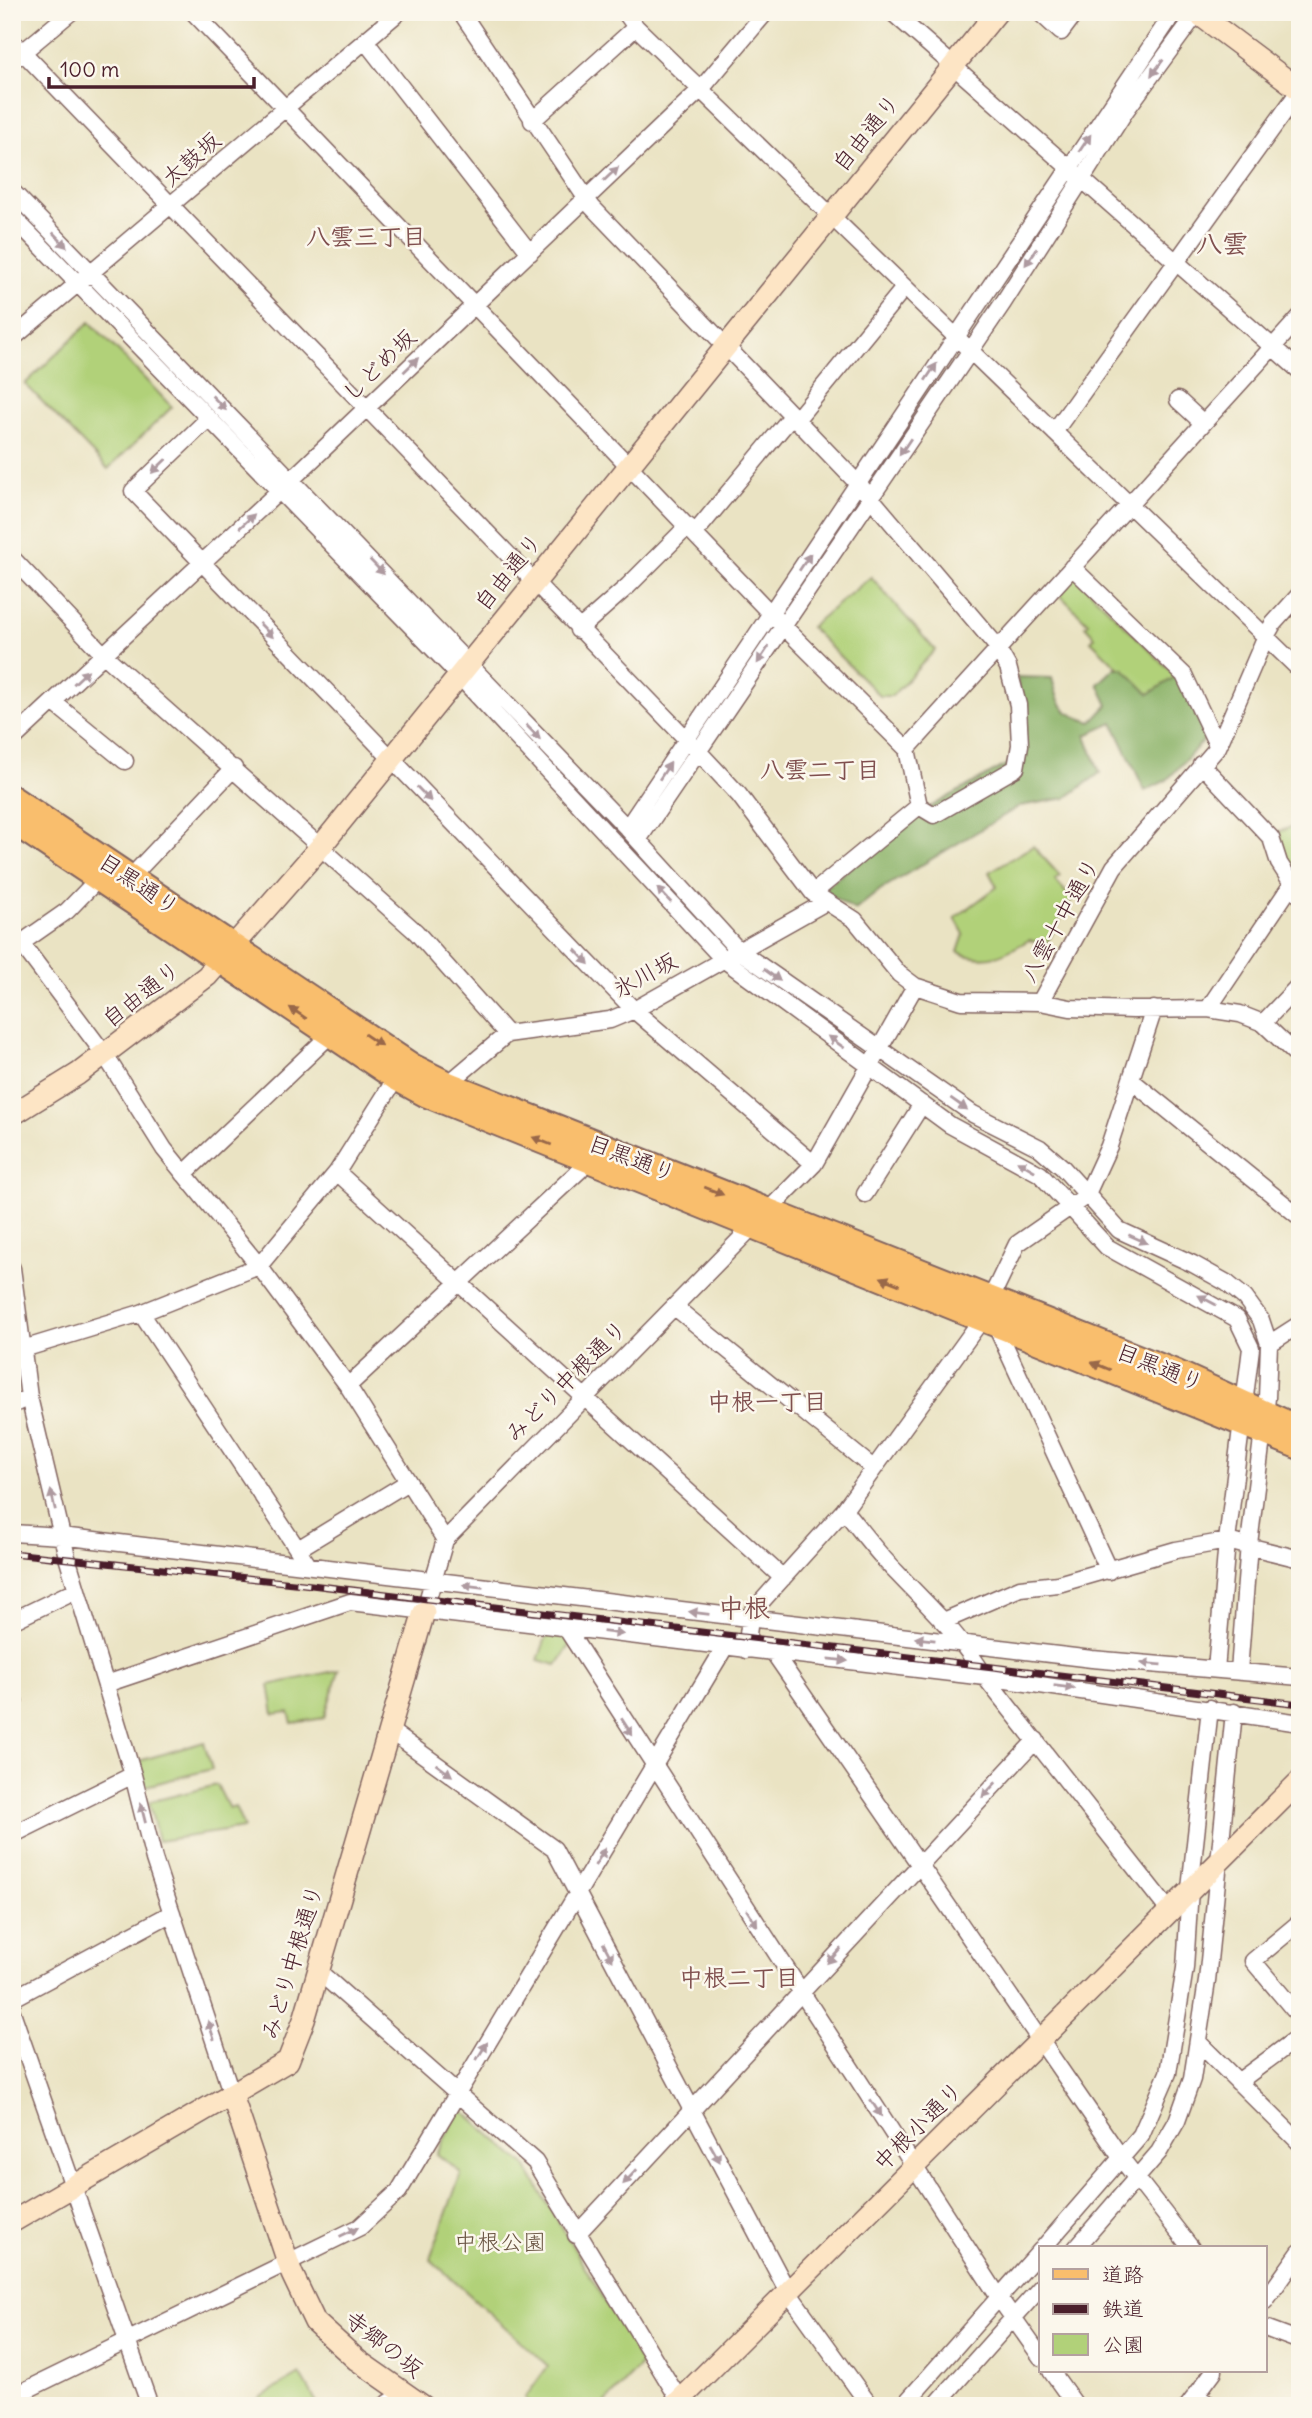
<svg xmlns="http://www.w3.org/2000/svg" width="1312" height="2418" viewBox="0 0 1312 2418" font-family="Delius,'Klee One',sans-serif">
	<rect width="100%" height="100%" fill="#fbf7ec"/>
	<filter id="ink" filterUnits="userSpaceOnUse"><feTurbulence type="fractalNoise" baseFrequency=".0143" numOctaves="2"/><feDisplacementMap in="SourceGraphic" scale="14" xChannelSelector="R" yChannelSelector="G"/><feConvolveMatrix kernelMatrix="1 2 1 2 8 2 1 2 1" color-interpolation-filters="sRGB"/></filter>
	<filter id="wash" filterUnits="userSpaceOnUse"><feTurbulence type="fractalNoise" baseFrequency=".00686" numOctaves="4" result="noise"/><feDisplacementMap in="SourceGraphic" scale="28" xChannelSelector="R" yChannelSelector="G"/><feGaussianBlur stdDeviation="1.57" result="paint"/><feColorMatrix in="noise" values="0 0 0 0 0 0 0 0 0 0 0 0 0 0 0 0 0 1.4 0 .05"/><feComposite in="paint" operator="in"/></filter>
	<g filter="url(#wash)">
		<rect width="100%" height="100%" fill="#eae3c3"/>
		<!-- green -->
		<path fill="#b1d179" stroke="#7e7852" stroke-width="2" d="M 90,322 L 172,407 L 108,469 L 25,384 Z
			M 1075,576 L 1182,682 L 1149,698 L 1091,641 L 1095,637 L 1085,626 L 1088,623 L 1058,593 Z
			M 871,577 L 935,650 L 892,696 L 880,696 L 810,627 Z
			M 1300,823 L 1300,880 L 1284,855 L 1276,833 Z
			M 1033,846 L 1060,876 L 1055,880 L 1072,899 L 1046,944 L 1029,940 C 1005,954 986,965 958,952 L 964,934 L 955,918 L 997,887 L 989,872 Z
			M 548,1632 L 565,1634 L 571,1644 L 557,1665 L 538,1660 Z
			M 339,1670 L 324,1718 L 292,1723 L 289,1712 L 274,1714 L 269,1685 Z
			M 204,1742 L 212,1769 L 146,1786 L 139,1761 Z
			M 217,1785 L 229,1809 L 235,1807 L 244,1828 L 158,1841 L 149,1802 Z
			M 460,2108 L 525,2165 L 642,2364 L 603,2406 L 533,2406 L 525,2398 L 548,2366 L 430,2259 L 461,2173 L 437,2154 Z
			M 300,2374 L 319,2406 L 263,2406 L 259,2398 Z"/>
		<!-- forest -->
		<path fill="#8cb369" stroke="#6b694a" stroke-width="2" d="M 1115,668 L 1123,668 L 1149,694 L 1179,674 L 1206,738 L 1167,780 L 1145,791 L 1113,723 L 1086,735 L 1100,773 L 1066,798 L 1020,806 L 880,890 L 855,910 L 822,890 L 919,813 L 1026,754 L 1017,677 L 1052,678 C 1060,707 1061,714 1092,722 L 1108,705 L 1098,684 Z"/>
	</g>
	<g filter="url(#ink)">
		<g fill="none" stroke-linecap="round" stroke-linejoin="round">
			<defs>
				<path id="street" d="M 193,12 L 770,613 L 907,749 L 919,806 L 813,893
					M 461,12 L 592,207 L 864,490 L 995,644 L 1008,667 L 1018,705 L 1020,745 L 1016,768 L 934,815 L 919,806
					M 625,12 L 636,27
					M 892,12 L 1300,371
					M 1039,12 L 1061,32 L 1076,12
					M 12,41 L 698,751 L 739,795 L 813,893 L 855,920 L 899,974 L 915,986 L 961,1001 L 1040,1002 L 1070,1008 L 1133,1010 L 1208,1009 L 1240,1014 L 1263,1023 L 1300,1058
					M 366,42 L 530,253
					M 12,61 L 71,12
					M 532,121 L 636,27 L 1300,670
					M 12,191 L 627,828 L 738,950 L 973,1114 L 1040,1148 L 1062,1167 L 1119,1230 L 1193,1264 L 1227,1283 L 1245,1298 L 1261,1320 L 1269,1344 L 1267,1398 L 1249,1544 L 1239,1671
					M 12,216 L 450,666 L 722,958 L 950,1125 L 1040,1174 L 1107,1247 L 1237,1319 L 1251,1348 L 1227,1541 L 1216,1670
					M 12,339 L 399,12
					M 1178,400 L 1203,423
					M 208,419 L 133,491 L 634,1010 L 814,1164
					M 796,420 L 904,288
					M 1054,432 L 1300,90
					M 695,533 L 792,416
					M 12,558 L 104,655 L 416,932 L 507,1034
					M 1072,567 L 1184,675 L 1218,747
					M 578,630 L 628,586 L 688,526
					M 53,702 L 125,761
					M 12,740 L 292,479 L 701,89 L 766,12
					M 907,749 L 1300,317
					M 1201,764 L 1271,838 L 1279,863 L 1300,896
					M 627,828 L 1174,12
					M 638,840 L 1003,303 L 1126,110 L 1197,13
					M 130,878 L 234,768
					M 21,943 L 105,1055 L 164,1149 L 259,1266 L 348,1386 L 445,1540
					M 14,948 L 67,911 L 98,879
					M 1040,1002 L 1114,867 L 1218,747 L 1265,638 L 1273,624 L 1300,594
					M 1208,1009 L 1292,884
					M 1263,1023 L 1300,984
					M 1132,1081 L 1300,1217
					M 448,1084 L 507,1034 L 610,1020 L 634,1010 L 824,903
					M 337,1172 L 783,1578
					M 184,1174 L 331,1034
					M 865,1194 L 922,1104
					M 12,1268 L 29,1397 L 67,1557 L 133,1775 L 154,1859 L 232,2095
					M 990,1300 L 1017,1244 L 1086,1196 L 1109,1146 L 1154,1009
					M 676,1308 L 873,1468
					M 141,1313 L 308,1565
					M 995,1324 L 1109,1571
					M 1269,1344 L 1300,1324
					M 23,1349 L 141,1313 L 259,1266 L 337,1172 L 396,1078
					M 348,1386 L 580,1170 L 584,1158
					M 12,1405 L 29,1397
					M 844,1510 C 861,1531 878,1554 897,1573 C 932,1610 958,1632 985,1677 L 1170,1912
					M 12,1533 L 61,1536 L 1092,1659 L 1300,1677
					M 298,1549 L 408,1482
					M 424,1612 L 445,1540 L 814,1164 L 915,986
					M 946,1620 L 1020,1588 L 1058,1584 L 1176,1550 L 1227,1541 L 1300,1559
					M 12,1621 L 76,1590
					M 566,1628 L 1002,2302 L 1041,2357
					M 746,1650 L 750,1619 L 754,1610 L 844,1510 L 982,1319
					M 774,1653 L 1124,2162 L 1191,2248
					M 106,1684 L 350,1602 L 985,1677 L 1300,1723
					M 12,1697 L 14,1701
					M 389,1730 L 554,1849 L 788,2292 L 870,2406
					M 12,1835 L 133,1775
					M 1300,1922 L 1253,1961 L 1300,2017
					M 318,1971 L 535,2162 L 683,2406
					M 12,1999 L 172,1913
					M 12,2012 L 150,2406
					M 1199,2043 L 1300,2143
					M 1238,2082 L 1300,2036
					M 576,2235 L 1036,1740
					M 1043,2248 L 1141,2135 L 1168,2073 L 1185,1968 L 1190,1889 L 1210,1708
					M 1076,2248 L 1159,2152 L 1177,2121 L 1192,2079 L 1207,1981 L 1234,1712
					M 1265,2301 L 1300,2252
					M 1265,2328 L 1300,2341
					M 1051,2371 L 1076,2406
					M 1195,2396 L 1212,2406
					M 12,2397 L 360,2227 L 399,2191 L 725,1647
					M 384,2406 L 405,2393
					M 903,2406 L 1041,2250
					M 935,2406 L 1041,2287
					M 1188,2406 L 1214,2371"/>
				<path id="secondary" d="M 1196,12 L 1300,90
					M 12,1115 L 78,1074 L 207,976 L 322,845 L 997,12
					M 232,2095 L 292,2274 L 315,2322 L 357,2360 L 423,2406
					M 12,2222 L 288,2061 L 304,2020 L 424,1612
					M 674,2406 L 1300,1781"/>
				<path id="primary" d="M 12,798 L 412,1066 L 448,1084 L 1175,1372 L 1300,1429
					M 12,821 L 396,1078 L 425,1094 L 1300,1447"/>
			</defs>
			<!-- street casing -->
			<use href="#street" stroke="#826460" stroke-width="19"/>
			<!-- secondary casing -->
			<use href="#secondary" stroke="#826460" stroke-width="24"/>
			<!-- primary casing -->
			<use href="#primary" stroke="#826460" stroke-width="28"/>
			<!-- street -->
			<use href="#street" stroke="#fff" stroke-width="16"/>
			<!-- secondary -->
			<use href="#secondary" stroke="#fde5c5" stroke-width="21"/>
			<!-- primary -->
			<use href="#primary" stroke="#f9be6d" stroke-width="24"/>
			<defs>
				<path id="rail" d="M 12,1553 L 303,1584 L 1300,1704"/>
			</defs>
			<!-- rail casing -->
			<use href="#rail" stroke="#4a1f2b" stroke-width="7"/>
			<!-- rail -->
			<use href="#rail" stroke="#fbf7ec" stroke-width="4.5" stroke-dasharray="13" stroke-linecap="butt"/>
		</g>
		<!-- one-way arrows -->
		<defs><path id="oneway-solid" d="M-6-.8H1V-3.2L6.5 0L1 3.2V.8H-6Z" transform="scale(1.75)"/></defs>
		<g fill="#ae9aa0">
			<use href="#oneway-solid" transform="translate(1157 68) rotate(127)"/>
			<use href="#oneway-solid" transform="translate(1085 143) rotate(-56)"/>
			<use href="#oneway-solid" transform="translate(611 174) rotate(-43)"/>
			<use href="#oneway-solid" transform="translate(60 240) rotate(46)"/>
			<use href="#oneway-solid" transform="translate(1031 257) rotate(125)"/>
			<use href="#oneway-solid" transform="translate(411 365) rotate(-44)"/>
			<use href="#oneway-solid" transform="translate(931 372) rotate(-56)"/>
			<use href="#oneway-solid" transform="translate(219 403) rotate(46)"/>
			<use href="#oneway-solid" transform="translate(905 447) rotate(124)"/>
			<use href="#oneway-solid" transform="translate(159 466) rotate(136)"/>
			<use href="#oneway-solid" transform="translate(247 521) rotate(-43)"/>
			<use href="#oneway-solid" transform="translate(805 562) rotate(-56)"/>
			<use href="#oneway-solid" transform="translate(377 567) rotate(46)"/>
			<use href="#oneway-solid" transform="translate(266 630) rotate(46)"/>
			<use href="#oneway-solid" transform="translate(763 655) rotate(124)"/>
			<use href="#oneway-solid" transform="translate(81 677) rotate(-43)"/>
			<use href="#oneway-solid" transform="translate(533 732) rotate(46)"/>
			<use href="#oneway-solid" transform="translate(665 771) rotate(-56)"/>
			<use href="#oneway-solid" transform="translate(424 794) rotate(46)"/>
			<use href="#oneway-solid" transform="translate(664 895) rotate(-133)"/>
			<use href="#oneway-solid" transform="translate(582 957) rotate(46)"/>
			<use href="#oneway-solid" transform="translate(772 975) rotate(36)"/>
			<use href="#oneway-solid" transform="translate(836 1042) rotate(-145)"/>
			<use href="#oneway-solid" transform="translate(959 1104) rotate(35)"/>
			<use href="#oneway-solid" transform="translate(1026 1166) rotate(-150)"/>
			<use href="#oneway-solid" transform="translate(1138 1239) rotate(24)"/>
			<use href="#oneway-solid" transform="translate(1207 1300) rotate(-152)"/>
			<use href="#oneway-solid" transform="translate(53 1500) rotate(-103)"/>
			<use href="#oneway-solid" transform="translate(473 1586) rotate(-173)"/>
			<use href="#oneway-solid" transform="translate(699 1613) rotate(-173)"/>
			<use href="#oneway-solid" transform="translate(613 1633) rotate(7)"/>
			<use href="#oneway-solid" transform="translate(925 1639) rotate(-174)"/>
			<use href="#oneway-solid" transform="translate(838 1660) rotate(6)"/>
			<use href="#oneway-solid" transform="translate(1151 1664) rotate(-175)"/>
			<use href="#oneway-solid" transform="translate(1064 1687) rotate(7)"/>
			<use href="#oneway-solid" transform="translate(627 1727) rotate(57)"/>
			<use href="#oneway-solid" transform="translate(444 1770) rotate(36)"/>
			<use href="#oneway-solid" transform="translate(989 1790) rotate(133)"/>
			<use href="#oneway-solid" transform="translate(143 1813) rotate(-104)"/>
			<use href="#oneway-solid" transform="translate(600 1857) rotate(-59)"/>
			<use href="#oneway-solid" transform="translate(752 1918) rotate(57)"/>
			<use href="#oneway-solid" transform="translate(608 1952) rotate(62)"/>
			<use href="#oneway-solid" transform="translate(834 1956) rotate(133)"/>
			<use href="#oneway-solid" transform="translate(211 2030) rotate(-108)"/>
			<use href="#oneway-solid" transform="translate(482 2051) rotate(-58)"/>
			<use href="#oneway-solid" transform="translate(876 2108) rotate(57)"/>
			<use href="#oneway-solid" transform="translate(715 2153) rotate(61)"/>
			<use href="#oneway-solid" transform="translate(630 2177) rotate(133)"/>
			<use href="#oneway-solid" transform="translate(349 2232) rotate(-26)"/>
		</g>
		<g fill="#996749">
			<use href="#oneway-solid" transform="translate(298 1013) rotate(-146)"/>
			<use href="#oneway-solid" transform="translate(373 1040) rotate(34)"/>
			<use href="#oneway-solid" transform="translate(542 1141) rotate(-158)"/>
			<use href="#oneway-solid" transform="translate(714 1191) rotate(22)"/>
			<use href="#oneway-solid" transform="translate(890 1281) rotate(-158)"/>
			<use href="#oneway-solid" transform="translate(1101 1366) rotate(-158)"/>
		</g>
	</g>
	<g text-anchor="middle" stroke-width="5" stroke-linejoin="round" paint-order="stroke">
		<!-- street labels -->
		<g font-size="23" fill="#4a1f2b" stroke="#fbf7ec">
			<text transform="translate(866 133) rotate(-51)" y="8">自由通り</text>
			<text transform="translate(191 159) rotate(-41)" y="8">太鼓坂</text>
			<text transform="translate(379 365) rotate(-44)" y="8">しどめ坂</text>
			<text transform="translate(508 572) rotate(-51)" y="8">自由通り</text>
			<text transform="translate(139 884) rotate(34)" y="8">目黒通り</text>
			<text transform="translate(1060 920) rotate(-61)" y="8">八雲十中通り</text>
			<text transform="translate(645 975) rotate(-29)" y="8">氷川坂</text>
			<text transform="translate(141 994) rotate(-38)" y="8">自由通り</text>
			<text transform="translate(632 1158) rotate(21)" y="8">目黒通り</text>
			<text transform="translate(1160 1367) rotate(22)" y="8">目黒通り</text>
			<text transform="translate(566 1381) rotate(-45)" y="8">みどり中根通り</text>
			<text transform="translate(292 1962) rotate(-73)" y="8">みどり中根通り</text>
			<text transform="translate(918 2126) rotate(-45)" y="8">中根小通り</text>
			<text transform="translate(384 2344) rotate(38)" y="8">寺郷の坂</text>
		</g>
		<!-- park labels -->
		<g font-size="23" fill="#695442" stroke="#fbf7ec">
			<text x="500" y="2250">中根公園</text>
		</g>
		<!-- neighbourhood labels -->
		<g font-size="24" font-weight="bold" fill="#80504f" stroke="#fbf7ec">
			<text x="366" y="245">八雲三丁目</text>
			<text x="820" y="778">八雲二丁目</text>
			<text x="767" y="1410">中根一丁目</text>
			<text x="739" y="1986">中根二丁目</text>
		</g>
		<!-- quarter labels -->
		<g font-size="26" font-weight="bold" fill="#80504f" stroke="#fbf7ec">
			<text x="1222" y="253">八雲</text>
			<text x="744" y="1617">中根</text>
		</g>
	</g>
	<!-- margin -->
	<rect width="1312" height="2418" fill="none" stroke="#fbf7ec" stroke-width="42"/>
	<!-- legend -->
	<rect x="1039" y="2246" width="228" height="126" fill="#fbf7ec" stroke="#b4a19f" stroke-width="2"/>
	<rect x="1053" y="2269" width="35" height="10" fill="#f9be6d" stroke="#b4a19f" stroke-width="2"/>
	<text x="1102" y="2282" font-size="21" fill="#4a1f2b">道路</text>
	<rect x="1053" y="2304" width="35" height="10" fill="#4a1f2b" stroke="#b4a19f" stroke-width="2"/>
	<text x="1102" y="2316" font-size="21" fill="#4a1f2b">鉄道</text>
	<rect x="1053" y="2334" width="35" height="21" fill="#b1d179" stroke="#b4a19f" stroke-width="2"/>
	<text x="1102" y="2352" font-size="21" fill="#4a1f2b">公園</text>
	<!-- scale -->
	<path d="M49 77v10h205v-10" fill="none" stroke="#4a1f2b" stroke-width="3.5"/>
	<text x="60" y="77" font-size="21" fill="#4a1f2b" stroke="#fbf7ec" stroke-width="5" paint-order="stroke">100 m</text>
</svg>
